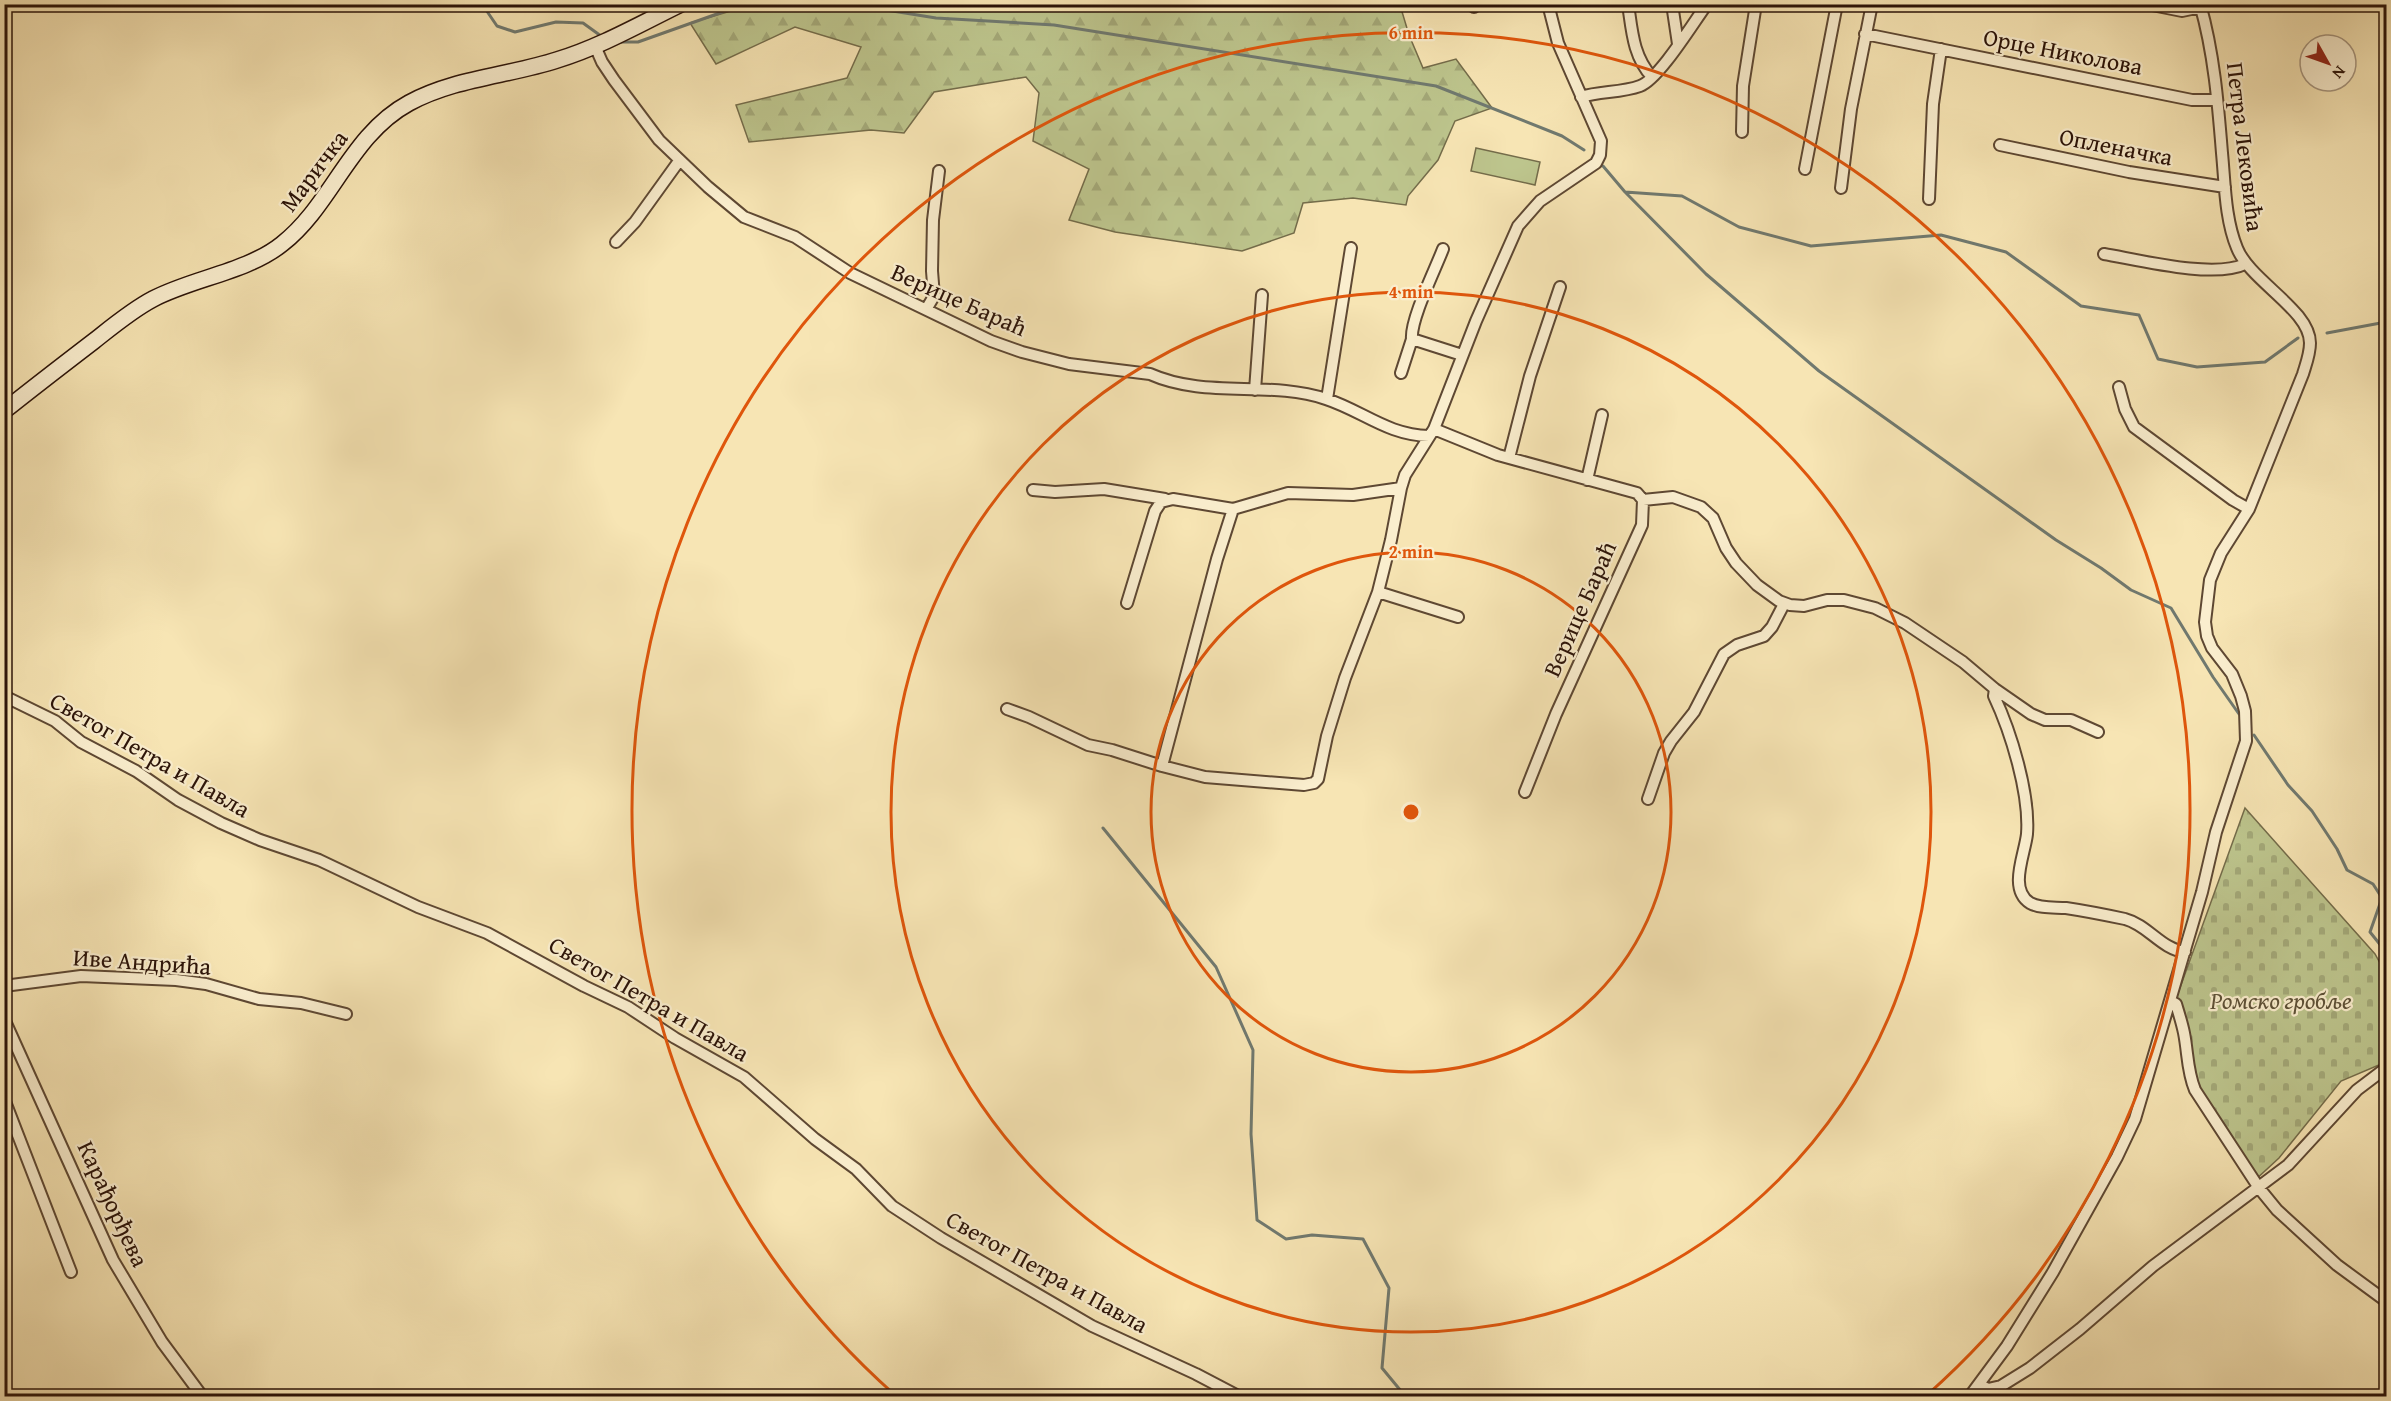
<svg xmlns="http://www.w3.org/2000/svg" width="2391" height="1401" viewBox="0 0 2391 1401" font-family="'Gentium Book Plus',serif">
	<defs>
		<pattern id="forest-firs" width="22" height="20" patternUnits="userSpaceOnUse" patternTransform="scale(1.5)"><rect width="22" height="20" fill="#bdc58d"/><path d="M5 1l3.5 6h-7zM16 11l3.5 6h-7z" fill="#a3a878"/></pattern>
		<pattern id="cemetery-stones" width="16" height="16" patternUnits="userSpaceOnUse" patternTransform="scale(1.5)"><rect width="16" height="16" fill="#bdc58d"/><path d="M2 7V4a2 2 0 0 1 4 0v3zM10 15v-3a2 2 0 0 1 4 0v3z" fill="#a3a878"/></pattern>
	</defs>
	<rect width="100%" height="100%" fill="#f7e5b4"/>
	<filter id="stains"><feTurbulence type="fractalNoise" baseFrequency=".00333" numOctaves="4"/><feColorMatrix values="0 0 0 0 .2 0 0 0 0 .09 0 0 0 0 .02 0 0 0 .5 -.17"/></filter>
	<radialGradient id="worn" r=".72"><stop offset=".6" stop-color="#630" stop-opacity="0"/><stop offset="1" stop-color="#630" stop-opacity=".3"/></radialGradient>
	<!-- forest -->
	<path fill="url(#forest-firs)" stroke="#746c4a" stroke-width="1.5" d="M 751,5 L 1400,5 L 1409,35 L 1423,68 L 1456,59 L 1492,108 L 1455,121 L 1438,160 L 1408,196 L 1406,205 L 1353,198 L 1303,203 L 1294,233 L 1242,251 L 1115,232 L 1069,220 L 1089,169 L 1033,141 L 1039,93 L 1026,77 L 934,92 L 904,133 L 871,130 L 749,142 L 736,105 L 847,78 L 861,47 L 795,27 L 716,64 L 690,23 Z"/>
	<!-- cemetery -->
	<path fill="url(#cemetery-stones)" stroke="#746c4a" stroke-width="1.5" d="M 2245,808 L 2375,954 L 2386,974 L 2386,1062 L 2341,1081 L 2279,1158 L 2254,1181 L 2191,1082 L 2177,996 Z"/>
	<!-- park -->
	<path fill="#bdc58d" stroke="#746c4a" stroke-width="1.5" d="M 1476,148 L 1540,162 L 1535,185 L 1471,171 Z"/>
	<g fill="none" stroke-linecap="round" stroke-linejoin="round">
		<!-- stream -->
		<path stroke="#70796f" stroke-width="3" d="M 482,4 L 497,26 L 515,32 L 556,22 L 583,23 L 601,36
			M 849,4 L 936,18 L 1054,25 L 1436,86 L 1562,136 L 1584,150
			M 616,42 L 638,42 L 745,4
			M 1603,166 L 1625,192 L 1706,274 L 1819,371 L 2056,540 L 2101,568 L 2131,590 L 2171,608 L 2213,677 L 2239,714
			M 1625,192 L 1682,196 L 1739,227 L 1811,246 L 1941,235 L 2006,252 L 2081,306 L 2139,315 L 2158,359 L 2197,367 L 2265,362 L 2298,338
			M 2327,333 L 2386,322
			M 2254,735 L 2288,785 L 2312,811 L 2337,849 L 2347,870 L 2373,884 L 2382,898 L 2370,932 L 2386,952
			M 1103,828 L 1216,967 L 1253,1050 L 1251,1134 L 1257,1220 L 1286,1239 L 1312,1235 L 1363,1239 L 1389,1288 L 1382,1368 L 1401,1391 L 1413,1396"/>
		<defs>
			<path id="street" d="M 1474,4 L 1474,7
				M 1628,4 C 1632,31 1633,56 1652,77
				M 1672,4 L 1678,44
				M 2147,4 L 2182,11 L 2201,7
				M 1865,34 L 2192,100 L 2217,100
				M 595,46 L 602,62 L 614,80 L 659,140 L 708,187 L 744,217 L 795,237 L 850,273 L 991,341 L 1022,352 L 1069,364 L 1150,374 C 1206,399 1269,380 1326,399 C 1363,411 1387,435 1429,436
				M 1581,97 C 1600,91 1621,93 1640,86 C 1659,79 1693,23 1707,4
				M 1742,132 L 1743,86 L 1756,4
				M 2000,145 L 2129,172 L 2225,187
				M 1805,169 L 1837,4
				M 1841,188 L 1851,109 L 1872,4
				M 1929,199 L 1933,104 L 1941,49
				M 616,242 L 635,222 L 679,161
				M 1443,249 C 1435,270 1410,320 1412,339 L 1462,355
				M 2104,254 C 2139,260 2214,279 2245,264
				M 927,308 L 934,296 L 932,271 L 933,220 L 939,171
				M 1401,373 L 1412,339
				M 2119,387 L 2125,409 L 2134,427 L 2233,500 L 2249,509
				M 1255,390 L 1262,295
				M 1327,399 L 1351,248
				M 1434,429 L 1498,455 L 1637,493 L 1643,500 L 1642,525 L 1556,714 L 1525,792
				M 1509,458 L 1530,376 L 1560,287
				M 1587,480 L 1602,415
				M 1033,490 L 1055,492 L 1104,489 L 1165,499
				M 1643,500 L 1673,497 L 1701,507 L 1713,518 L 1726,548 L 1736,563 L 1757,585 L 1779,601 L 1790,605 L 1804,606 L 1827,600 L 1844,600 L 1875,608 L 1905,623 L 1963,662 L 1995,689 L 2031,714 L 2045,720 L 2071,720 L 2098,732
				M 1378,592 L 1458,617
				M 1127,603 L 1155,511 L 1161,502 L 1173,499 L 1233,509
				M 1995,689 L 1994,696 C 2011,732 2030,794 2027,834 C 2025,854 2008,889 2030,903 C 2041,909 2055,907 2066,908 C 2086,911 2106,915 2125,919 C 2148,925 2161,949 2185,952
				M 4,696 L 55,721 L 81,742 L 136,771 L 178,800 L 221,823 L 260,840 L 319,860 L 418,907 L 487,933 L 584,986 L 628,1007 L 675,1038 L 744,1077 L 815,1139 L 856,1169 L 892,1206 L 941,1238 L 1092,1326 L 1196,1374 L 1238,1396
				M 1007,709 L 1029,717 L 1088,745 L 1112,750 L 1162,766 L 1205,777 L 1304,785 L 1314,783 L 1318,779 L 1327,736 L 1345,678 L 1378,592 L 1391,540 L 1401,488 L 1405,475 L 1434,429 L 1476,321 L 1518,226 L 1540,201 L 1596,163 L 1600,155 L 1601,141 L 1558,43 L 1548,4
				M 1162,766 L 1217,559 L 1233,509 L 1288,493 L 1353,495 L 1401,488
				M 1648,799 L 1664,753 L 1671,741 L 1694,712 L 1724,654 L 1737,645 L 1764,636 L 1772,627 L 1784,604
				M 4,986 L 81,976 L 176,980 L 206,984 L 259,999 L 301,1003 L 346,1014
				M 2171,1001 L 2176,1004 C 2179,1014 2182,1023 2184,1033 C 2188,1053 2187,1071 2195,1090 L 2259,1188 L 2277,1210 L 2337,1265 L 2386,1301
				M 4,1019 L 113,1260 L 162,1342 L 202,1396
				M 4,1099 L 71,1272
				M 1979,1384 L 1988,1389 L 2001,1386 L 2030,1368 L 2080,1329 L 2153,1266 L 2288,1165 L 2357,1090 L 2386,1068
				M 1970,1396 L 2007,1346 L 2053,1272 L 2117,1157 L 2135,1119 L 2202,892 L 2216,832 L 2246,741 L 2245,711 L 2241,696 L 2232,674 L 2212,648 L 2207,636 L 2205,622 L 2210,580 L 2221,553 L 2249,509 L 2303,374 C 2306,364 2310,354 2310,343 C 2310,310 2250,281 2237,248 C 2225,219 2225,184 2222,153 C 2218,103 2214,53 2200,4"/>
			<path id="secondary" d="M 4,411 C 34,387 64,364 94,341 C 113,326 132,310 153,299 C 193,278 247,272 282,244 C 332,205 350,135 409,103 C 455,78 508,76 557,60 C 600,47 640,24 681,4"/>
		</defs>
		<!-- street casing -->
		<use href="#street" stroke="#5e4833" stroke-width="14"/>
		<!-- secondary casing -->
		<use href="#secondary" stroke="#2b1308" stroke-width="18"/>
		<!-- street -->
		<use href="#street" stroke="#faeece" stroke-width="10"/>
		<!-- secondary -->
		<use href="#secondary" stroke="#faeece" stroke-width="15"/>
	</g>
	<!-- distance rings -->
	<g fill="none" stroke="#df560c" stroke-width="3">
		<circle cx="1411" cy="812" r="260"/>
		<circle cx="1411" cy="812" r="520"/>
		<path d="M895 1395A779 779 0 1 1 1927 1395"/>
	</g>
	<g text-anchor="middle" stroke-width="4.5" stroke-linejoin="round" paint-order="stroke">
		<!-- street labels -->
		<g font-size="24" fill="#2b1308" stroke="#faeece">
			<text transform="translate(2063 52) rotate(11)" y="8">Орце Николова</text>
			<text transform="translate(2116 147) rotate(11)" y="8">Опленачка</text>
			<text transform="translate(2245 147) rotate(83)" y="8">Петра Лековића</text>
			<text transform="translate(314 171) rotate(-53)" y="8">Маричка</text>
			<text transform="translate(959 300) rotate(24)" y="8">Верице Бараћ</text>
			<text transform="translate(1580 609) rotate(-66)" y="8">Верице Бараћ</text>
			<text transform="translate(150 755) rotate(30)" y="8">Светог Петра и Павла</text>
			<text transform="translate(142 962) rotate(4)" y="8">Иве Андрића</text>
			<text transform="translate(649 999) rotate(30)" y="8">Светог Петра и Павла</text>
			<text transform="translate(113 1204) rotate(65)" y="8">Карађорђева</text>
			<text transform="translate(1047 1272) rotate(29)" y="8">Светог Петра и Павла</text>
		</g>
		<!-- park labels -->
		<g font-size="24" font-style="italic" fill="#5e5137" stroke="#faeece">
			<text x="2281" y="1009">Ромско гробље</text>
		</g>
	</g>
	<circle cx="1411" cy="812" r="9" fill="#df560c" stroke="#faeece" stroke-width="3"/>
	<g font-size="18" text-anchor="middle" font-weight="bold" fill="#df560c" stroke="#faeece" stroke-width="4.5" stroke-linejoin="round" paint-order="stroke">
		<text x="1411" y="39">6 min</text>
		<text x="1411" y="298">4 min</text>
		<text x="1411" y="558">2 min</text>
	</g>
	<!-- margin -->
	<rect width="2391" height="1401" fill="none" stroke="#f7e5b4" stroke-width="24"/>
	<rect x="6" y="6" width="2379" height="1389" fill="none" stroke="#2b1308" stroke-width="3"/>
	<rect x="12" y="12" width="2367" height="1377" fill="none" stroke="#2b1308" stroke-width="1.5"/>
	<!-- north arrow -->
	<g transform="translate(2328 63) rotate(130)"><circle r="28" fill="#faeece" stroke="#a7967f" stroke-width="1.5"/>
	<path d="M0-4.5L10 22L0 15L-10 22Z" fill="#8f2418"/>
	<text y="-9" font-size="16" font-weight="bold" text-anchor="middle" fill="#2b1308">N</text>
	</g>
	<rect width="100%" height="100%" filter="url(#stains)"/>
	<rect width="100%" height="100%" fill="url(#worn)"/>
</svg>
